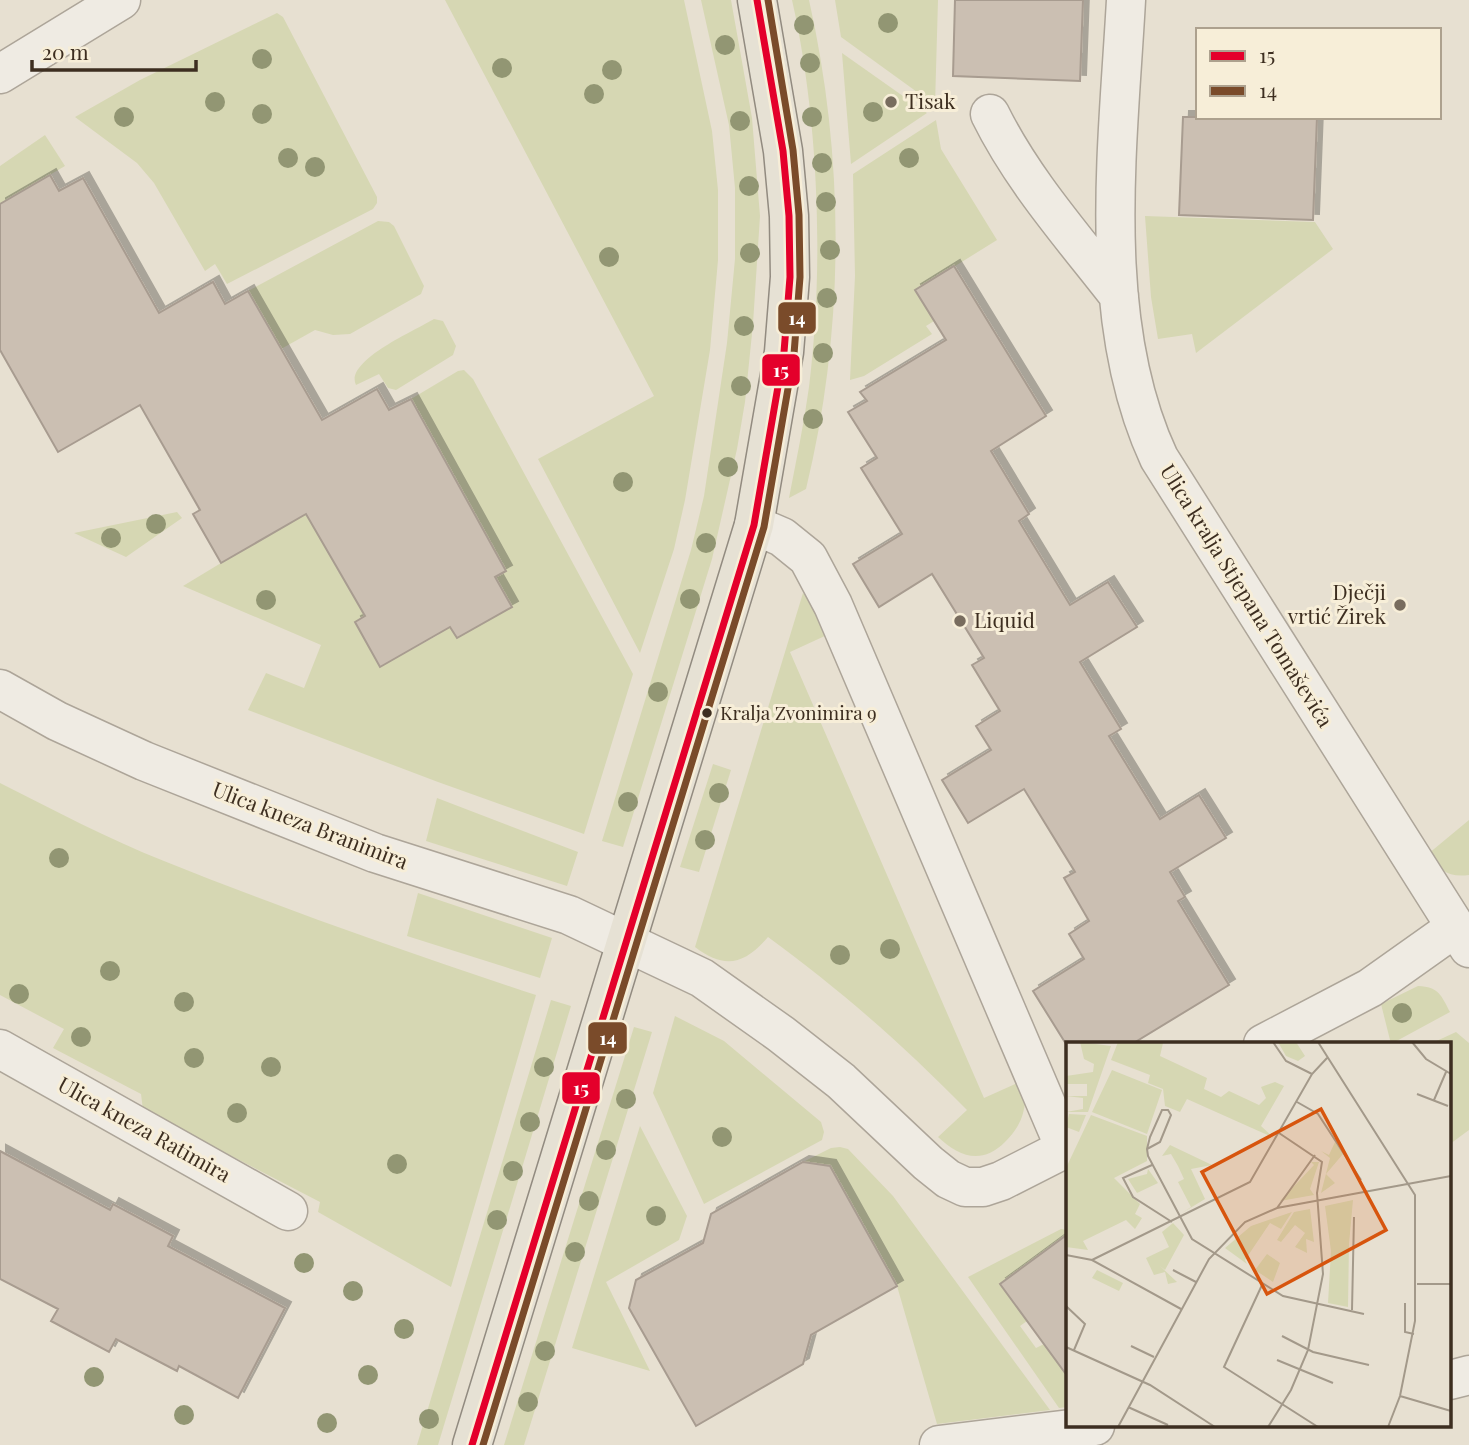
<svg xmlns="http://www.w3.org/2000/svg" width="1469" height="1445" viewBox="0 0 1469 1445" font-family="'Playfair Display',serif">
	<defs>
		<filter id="shadow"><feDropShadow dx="6" dy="-6" stdDeviation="0" flood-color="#0004"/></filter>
	</defs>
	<rect width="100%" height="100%" fill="#e7e0d1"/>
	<!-- green -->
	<path fill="#d6d7b3" d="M 445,0 L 684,0 L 712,131 L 718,190 L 718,260 L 710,350 L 685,500 L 674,549 L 640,653 L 538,459 L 654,396 Z
		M 701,0 L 731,0 L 752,118 L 760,216 L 753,324 L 745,402 L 737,449 L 712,559 L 623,847 L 602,841 L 691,550 L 704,496 L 727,343 L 735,259 L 735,188 L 729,125 Z
		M 792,0 L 809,0 C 845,160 845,329 806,489 L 789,498 C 796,461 804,424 809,387 C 824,267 819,119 792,0 Z
		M 835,0 L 938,0 L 935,105 L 841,37 Z
		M 277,13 L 283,17 L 377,197 L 377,203 L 373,209 L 227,284 L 215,264 L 205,271 L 154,183 L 137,163 L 75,117 L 140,80 Z
		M 842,53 L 927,113 L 851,164 Z
		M 936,120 L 941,149 L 997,240 L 915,291 L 934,321 L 926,326 L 932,334 L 864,376 L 850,380 L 855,276 L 853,174 Z
		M 45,135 L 65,166 L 0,204 L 0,166 Z
		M 1145,216 L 1315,222 L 1333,249 L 1196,353 L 1192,334 L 1158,339 L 1151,297 Z
		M 378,221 L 389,222 L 394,226 L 424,286 L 421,294 L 350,334 L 333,335 L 315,330 L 281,349 L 248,291 Z
		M 434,319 L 443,321 L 456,346 L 453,355 L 396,390 L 388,388 L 379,374 L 356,385 C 344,361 416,330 434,319 Z
		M 464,370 L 473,379 L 633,674 L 584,834 L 438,782 L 248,710 L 266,673 L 304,688 L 321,645 L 183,586 L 221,563 L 302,505 L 365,616 L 355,622 L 380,667 L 438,635 L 447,623 L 457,638 L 511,607 L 431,463 L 443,456 L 411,399 L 458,371 Z
		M 177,512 L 182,518 L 126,557 L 74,533 Z
		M 803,593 L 819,612 L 827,635 L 790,652 L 984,1098 L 1022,1081 C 1023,1088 1025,1096 1025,1103 C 1023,1120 1016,1131 1005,1142 C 982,1165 959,1157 938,1137 L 967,1110 C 903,1045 842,991 768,937 C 745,964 725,970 695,947 Z
		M 713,764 L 731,770 L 699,872 L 680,867 Z
		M 0,783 C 54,810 108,839 164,861 C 286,910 411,954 536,995 L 451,1287 L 318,1212 L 320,1202 L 143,1110 L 141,1094 L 53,1048 L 64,1029 L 0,995 Z
		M 437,798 L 578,852 L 567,886 L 426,841 Z
		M 1469,820 L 1469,875 C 1449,878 1439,870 1428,854 Z
		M 418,893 L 552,938 L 540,978 L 407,936 Z
		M 1418,986 C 1439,987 1441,995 1450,1012 L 1391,1044 L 1381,1004 Z
		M 551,1000 L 571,1006 L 438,1445 L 417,1445 Z
		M 675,1016 L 724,1041 L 821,1122 L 824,1132 L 822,1140 L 704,1204 L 653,1093 Z
		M 634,1027 L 652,1032 L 524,1445 L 504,1445 Z
		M 1456,1032 L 1469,1043 L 1469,1130 L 1450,1144 L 1450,1044 L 1430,1044 Z
		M 640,1126 L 687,1216 L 679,1240 L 606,1282 L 650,1371 L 572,1348 Z
		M 840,1147 L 848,1149 L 893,1196 L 1050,1410 L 937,1424 L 897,1286 L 830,1166 L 803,1162 L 831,1148 Z
		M 1061,1229 L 1068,1230 L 1068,1234 L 1000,1284 L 1027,1321 L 1020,1326 L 1036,1348 L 1044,1344 L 1068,1377 L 1068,1407 L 1059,1408 L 968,1277 Z"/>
	<!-- building -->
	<path fill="#cbbfb2" stroke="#a89c90" stroke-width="2" filter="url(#shadow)" d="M 955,0 L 1083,0 L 1080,81 L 953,76 Z
		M 1183,117 L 1317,117 L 1313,220 L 1179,215 Z
		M 50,175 L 59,191 L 83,178 L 159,313 L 213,282 L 225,304 L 248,291 L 322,420 L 377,389 L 389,410 L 411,399 L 506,571 L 495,577 L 512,607 L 457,638 L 450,627 L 380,667 L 355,622 L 365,616 L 306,514 L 221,563 L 193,514 L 200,510 L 140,405 L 58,452 L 0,350 L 0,204 Z
		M 954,266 L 1046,416 L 991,451 L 1029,514 L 1019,521 L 1070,605 L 1108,582 L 1137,627 L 1080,662 L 1121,729 L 1109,736 L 1160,819 L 1199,795 L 1226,838 L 1170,872 L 1185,897 L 1178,901 L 1229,985 L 1132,1044 L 1066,1044 L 1033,991 L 1084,959 L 1069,934 L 1089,921 L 1064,878 L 1075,872 L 1024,789 L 968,823 L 942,780 L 991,750 L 976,726 L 1000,711 L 972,665 L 984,658 L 932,574 L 879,607 L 853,564 L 902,534 L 861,468 L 877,458 L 848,412 L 867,401 L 860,392 L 946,340 L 915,290 Z
		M 0,1151 L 110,1210 L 113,1204 L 173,1236 L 168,1246 L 285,1308 L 238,1398 L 179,1366 L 177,1371 L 116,1339 L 109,1352 L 51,1321 L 58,1309 L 0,1279 Z
		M 803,1162 L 830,1166 L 897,1286 L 811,1335 L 803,1364 L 696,1426 L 629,1308 L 636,1280 L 703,1243 L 711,1214 Z
		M 1068,1234 L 1068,1377 L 1000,1284 Z"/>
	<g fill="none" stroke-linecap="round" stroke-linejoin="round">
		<defs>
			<path id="minor" d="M 1126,0 C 1118,146 1095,321 1159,458 L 1469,948
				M 0,74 L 121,0
				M 990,114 C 1023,181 1074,238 1119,296
				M 754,525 L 782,537 L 808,558 L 833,605 L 1065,1148
				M 0,689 L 57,721 L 144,761 L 375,853 L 569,915 L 702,978 L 781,1034 L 841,1081 L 928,1163 L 948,1179 L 965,1187 L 983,1187 L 1001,1181 L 1068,1147
				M 1263,1044 L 1370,988 L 1456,927
				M 0,1049 L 288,1211
				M 1450,1380 L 1469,1375
				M 939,1445 L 1095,1426"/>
			<path id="major" d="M 472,1445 L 754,525 L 784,352 L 790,277 L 789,216 L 783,151 L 757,0"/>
		</defs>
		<!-- minor casing -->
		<use href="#minor" stroke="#ada599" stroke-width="41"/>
		<!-- major casing -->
		<use href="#major" stroke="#928b80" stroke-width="41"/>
		<!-- minor -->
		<use href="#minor" stroke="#efebe3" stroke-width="38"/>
		<!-- major -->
		<use href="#major" stroke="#e6e1d4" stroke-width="38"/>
		<defs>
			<path id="bus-1" d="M 472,1445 L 754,525 L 784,352 L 790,277 L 789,216 L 783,151 L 757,0"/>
			<path id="bus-2" d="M 483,1445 L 764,527 L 794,354 L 800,277 L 799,215 L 793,150 L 768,0"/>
		</defs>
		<!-- bus-1 casing -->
		<use href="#bus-1" stroke="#f7eed8" stroke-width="12"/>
		<!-- bus-2 casing -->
		<use href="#bus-2" stroke="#f7eed8" stroke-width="12"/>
		<!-- bus-1 -->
		<use href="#bus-1" stroke="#e4002b" stroke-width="7"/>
		<!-- bus-2 -->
		<use href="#bus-2" stroke="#7a4b2a" stroke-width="7"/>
	</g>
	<!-- trees -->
	<g fill="#929673">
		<circle cx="888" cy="23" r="10"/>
		<circle cx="804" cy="25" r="10"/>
		<circle cx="725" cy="45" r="10"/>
		<circle cx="262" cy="59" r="10"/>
		<circle cx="810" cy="63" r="10"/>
		<circle cx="502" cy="68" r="10"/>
		<circle cx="612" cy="70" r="10"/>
		<circle cx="594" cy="94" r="10"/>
		<circle cx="215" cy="102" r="10"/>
		<circle cx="873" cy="112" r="10"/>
		<circle cx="262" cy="114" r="10"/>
		<circle cx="124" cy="117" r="10"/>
		<circle cx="812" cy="117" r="10"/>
		<circle cx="740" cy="121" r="10"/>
		<circle cx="288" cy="158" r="10"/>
		<circle cx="909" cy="158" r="10"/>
		<circle cx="822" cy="163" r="10"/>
		<circle cx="315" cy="167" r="10"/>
		<circle cx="749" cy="186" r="10"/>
		<circle cx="826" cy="202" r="10"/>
		<circle cx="830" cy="250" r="10"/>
		<circle cx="750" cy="253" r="10"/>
		<circle cx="609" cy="257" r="10"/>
		<circle cx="827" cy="298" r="10"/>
		<circle cx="744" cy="326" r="10"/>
		<circle cx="823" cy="353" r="10"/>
		<circle cx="741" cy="386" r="10"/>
		<circle cx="813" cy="419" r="10"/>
		<circle cx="728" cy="467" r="10"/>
		<circle cx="623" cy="482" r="10"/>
		<circle cx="156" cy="524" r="10"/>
		<circle cx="111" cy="538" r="10"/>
		<circle cx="706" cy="543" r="10"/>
		<circle cx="690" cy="599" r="10"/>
		<circle cx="266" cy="600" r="10"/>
		<circle cx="658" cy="692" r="10"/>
		<circle cx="719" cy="793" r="10"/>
		<circle cx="628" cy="802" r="10"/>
		<circle cx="705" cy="840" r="10"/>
		<circle cx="59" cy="858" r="10"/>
		<circle cx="890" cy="949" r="10"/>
		<circle cx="840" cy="955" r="10"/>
		<circle cx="110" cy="971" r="10"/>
		<circle cx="19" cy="994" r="10"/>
		<circle cx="184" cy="1002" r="10"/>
		<circle cx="1402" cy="1013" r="10"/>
		<circle cx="81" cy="1037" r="10"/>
		<circle cx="194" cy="1058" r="10"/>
		<circle cx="271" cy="1067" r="10"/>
		<circle cx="544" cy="1067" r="10"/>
		<circle cx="626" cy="1099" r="10"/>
		<circle cx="237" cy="1113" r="10"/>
		<circle cx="530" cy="1122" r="10"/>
		<circle cx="722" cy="1137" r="10"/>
		<circle cx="606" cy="1150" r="10"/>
		<circle cx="397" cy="1164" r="10"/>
		<circle cx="513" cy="1171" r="10"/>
		<circle cx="589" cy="1201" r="10"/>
		<circle cx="656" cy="1216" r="10"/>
		<circle cx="497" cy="1220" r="10"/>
		<circle cx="575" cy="1252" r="10"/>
		<circle cx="304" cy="1263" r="10"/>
		<circle cx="353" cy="1291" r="10"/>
		<circle cx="404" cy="1329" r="10"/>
		<circle cx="545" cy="1351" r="10"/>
		<circle cx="368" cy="1375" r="10"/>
		<circle cx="94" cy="1377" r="10"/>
		<circle cx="528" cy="1402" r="10"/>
		<circle cx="184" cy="1415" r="10"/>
		<circle cx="429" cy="1419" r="10"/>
		<circle cx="327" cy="1423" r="10"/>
	</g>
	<!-- markers -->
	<g fill="#786c5e" stroke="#f7eed8" stroke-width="2.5">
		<circle cx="891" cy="102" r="7"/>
		<circle cx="1400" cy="605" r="7"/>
		<circle cx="960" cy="621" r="7"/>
	</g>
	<circle fill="#3d2e20" stroke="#f7eed8" stroke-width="2.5" cx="707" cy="713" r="6"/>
	<g text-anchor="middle" stroke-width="6" stroke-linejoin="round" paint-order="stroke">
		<!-- bus labels -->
		<g font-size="19" fill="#3d2e20" stroke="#f7eed8" text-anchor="start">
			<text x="720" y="720">Kralja Zvonimira 9</text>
		</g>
		<!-- poi labels -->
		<g font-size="21" fill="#3d2e20" stroke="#f7eed8" text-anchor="start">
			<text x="905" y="109">Tisak</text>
			<text x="1386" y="600" text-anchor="end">Dječji<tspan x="1386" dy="24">vrtić Žirek</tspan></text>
			<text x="974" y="628">Liquid</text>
		</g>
		<!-- street labels -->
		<g font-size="21" fill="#3d2e20" stroke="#f7eed8">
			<text transform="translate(1246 596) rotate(58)" y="7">Ulica kralja Stjepana Tomaševića</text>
			<text transform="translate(310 826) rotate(21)" y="7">Ulica kneza Branimira</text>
			<text transform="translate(144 1130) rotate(29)" y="7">Ulica kneza Ratimira</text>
		</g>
	</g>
	<!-- overview -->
	<g transform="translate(1066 1042)">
		<rect width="385" height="385" fill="#e7e0d1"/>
		<path d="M 14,0 L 45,4 L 22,70 L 0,70 L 17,67 L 17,56 L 0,54 L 21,54 L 21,42 L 0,42 L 0,34 L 27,30 L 28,22 L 18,17 ZM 52,0 L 103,0 L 97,1 L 94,14 L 141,36 L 138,47 L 155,55 L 163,49 L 193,63 L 200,56 L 195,45 L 209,40 L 218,44 L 195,84 L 208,96 L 121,57 L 114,70 L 99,64 L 97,47 L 82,41 L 84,33 L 45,18 ZM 212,0 L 230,0 L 239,14 L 232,19 L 220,14 ZM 46,28 L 96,48 L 81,92 L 26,70 ZM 3,72 L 20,73 L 13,90 L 0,85 ZM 25,73 L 81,94 L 81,119 L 48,136 L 74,162 L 69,172 L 76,176 L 69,187 L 60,178 L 17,199 L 22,208 L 0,205 L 0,126 ZM 269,100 L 277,112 L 260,132 L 269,141 L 255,151 L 264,116 L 255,109 L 263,113 ZM 104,103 L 146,123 L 125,127 L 139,157 L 116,171 L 125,165 L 112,140 L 118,137 L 112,124 L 105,112 L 96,114 ZM 245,120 L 253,120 L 244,147 L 248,153 L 214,159 L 248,123 ZM 82,127 L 92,141 L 71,151 L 62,137 L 81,132 ZM 287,158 L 283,202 L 282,265 L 262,261 L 265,209 L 259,164 ZM 244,167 L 248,200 L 240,197 L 241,211 L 229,205 L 239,191 L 229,183 L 215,200 L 211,198 L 228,170 ZM 226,170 L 215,187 L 204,181 L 179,218 L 181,222 L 159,206 L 185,184 ZM 107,181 L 118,193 L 99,228 L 94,224 L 111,240 L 102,242 L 99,230 L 88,233 L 80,216 L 103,205 L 96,190 ZM 201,212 L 214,221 L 207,240 L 189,228 ZM 31,228 L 57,241 L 53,249 L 26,236 Z" fill="#d6d7b3"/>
		<path fill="none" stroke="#a3998a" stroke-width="2" d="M 207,0 L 220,19 L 246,32M 252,0 L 349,153 L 349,279 L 334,354 L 322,385M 346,0 L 360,17 L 385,32M 351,52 L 382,64M 368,58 L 380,30M 231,60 L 252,72 L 295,138M 81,107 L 94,100 L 105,73 L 102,68 L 96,68 L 84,95 L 81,107 L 82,114 L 126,197 L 217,254 L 298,272M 86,123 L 57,136 L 67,155 L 106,180M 211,166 L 249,113M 0,213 L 26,218 L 115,267M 26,218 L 184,140 L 246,32 L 261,16M 107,228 L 130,240M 351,242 L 385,242M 196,243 L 158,325 L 252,385M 339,261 L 339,290 L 348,292M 0,264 L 19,282 L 8,308M 286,268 L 288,175M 216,294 L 247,310 L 303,323M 65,304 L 88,315M 0,305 L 84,343 L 149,385M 211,318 L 267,341M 334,354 L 385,369M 62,365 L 102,383M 52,385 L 143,217 L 179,180 L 211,166 L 385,134M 202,385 L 225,348 L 242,308 L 257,232 L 251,151 L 256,120 L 213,91"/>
		<path fill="#d7550e" fill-opacity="0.15" stroke="#d7550e" stroke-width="3.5" d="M 255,67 L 320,188 L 201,252 L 136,130 Z"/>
		<rect width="385" height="385" fill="none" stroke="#3d2e20" stroke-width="3.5"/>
	</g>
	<g stroke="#f7eed8" stroke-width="2.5">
		<rect x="777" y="301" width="40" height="34" rx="7" fill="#7a4b2a"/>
		<rect x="761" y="353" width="40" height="34" rx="7" fill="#e4002b"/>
		<rect x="587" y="1021" width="41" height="34" rx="7" fill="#7a4b2a"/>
		<rect x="561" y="1071" width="40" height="34" rx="7" fill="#e4002b"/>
	</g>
	<g font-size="19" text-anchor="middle" font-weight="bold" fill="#fff">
		<text x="797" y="325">14</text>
		<text x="781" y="377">15</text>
		<text x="608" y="1045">14</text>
		<text x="581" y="1095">15</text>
	</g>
	<!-- legend -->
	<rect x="1196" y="28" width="245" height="91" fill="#f7eed8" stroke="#ada18e" stroke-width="2"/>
	<rect x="1210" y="51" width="35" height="10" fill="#e4002b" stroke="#ada18e" stroke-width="2"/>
	<text x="1259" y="63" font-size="21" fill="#3d2e20">15</text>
	<rect x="1210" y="86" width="35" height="10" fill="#7a4b2a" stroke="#ada18e" stroke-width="2"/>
	<text x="1259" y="98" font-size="21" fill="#3d2e20">14</text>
	<!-- scale -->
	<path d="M32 60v10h164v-10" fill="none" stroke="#3d2e20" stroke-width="3.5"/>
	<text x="42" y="60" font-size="21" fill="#3d2e20" stroke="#f7eed8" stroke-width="5" paint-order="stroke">20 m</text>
</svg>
